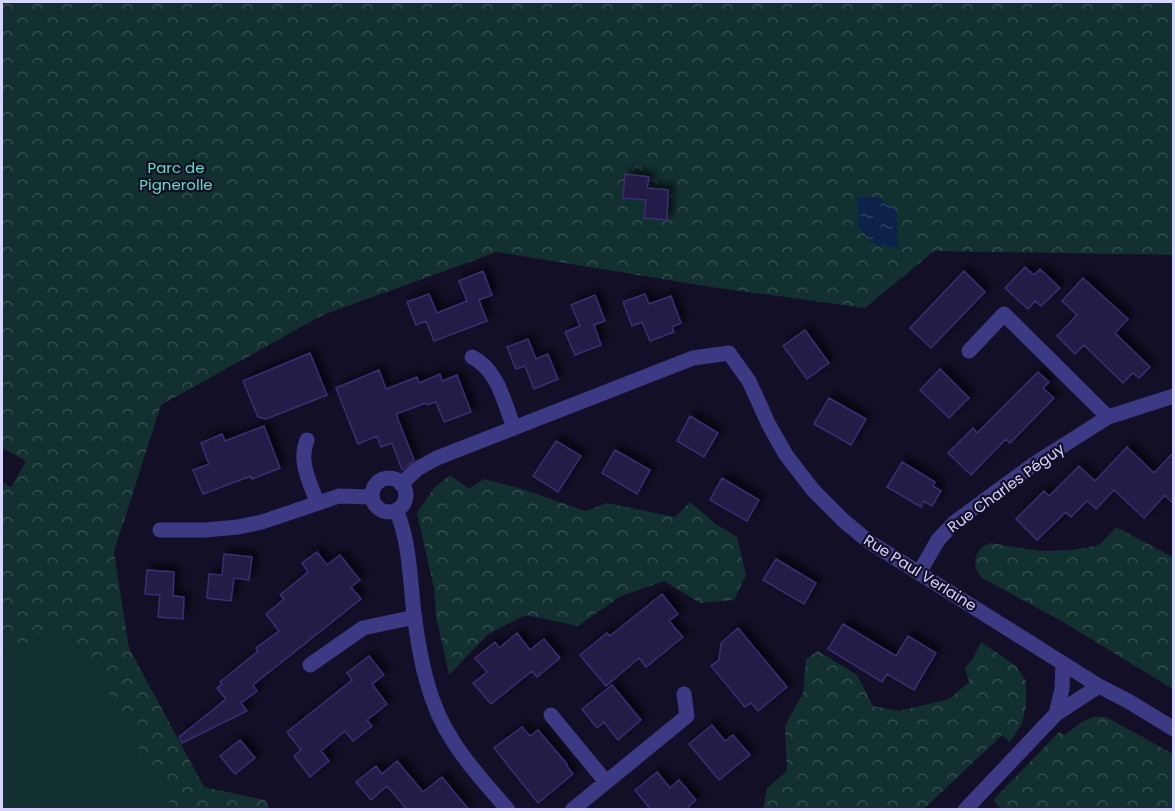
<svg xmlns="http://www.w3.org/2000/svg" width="1175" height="811" viewBox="0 0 1175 811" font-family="Poppins,sans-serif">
	<defs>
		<pattern id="forest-crowns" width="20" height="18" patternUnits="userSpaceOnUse" patternTransform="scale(1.5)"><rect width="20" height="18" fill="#12302f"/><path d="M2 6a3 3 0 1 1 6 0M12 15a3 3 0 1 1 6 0" fill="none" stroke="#344d4e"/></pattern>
		<pattern id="water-ripples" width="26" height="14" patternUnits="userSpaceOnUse" patternTransform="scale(1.5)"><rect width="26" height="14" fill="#0c2248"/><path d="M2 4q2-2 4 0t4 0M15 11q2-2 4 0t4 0" fill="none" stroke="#2f4163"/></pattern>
		<filter id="shadow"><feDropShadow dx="5.5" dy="-5.5" stdDeviation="3" flood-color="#0009"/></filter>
	</defs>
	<rect width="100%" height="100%" fill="#130f26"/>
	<!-- green -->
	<path fill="#12302f" d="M 63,633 L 87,655 L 173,809 L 2,810 L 2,650 Z"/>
	<!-- forest -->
	<path fill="url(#forest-crowns)" d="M 2,2 L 1173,2 L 1173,255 L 934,251 L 865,308 L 712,287 L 497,252 L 323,315 L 161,405 L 114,552 L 129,648 L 204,787 L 265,800 L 270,809 L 173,809 L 87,655 L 63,633 L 2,650 L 2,482 L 11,487 L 26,461 L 2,448 Z
		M 450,475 L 469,489 L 484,479 L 522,489 L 585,511 L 607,503 L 675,517 L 690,502 L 716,524 L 737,537 L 746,575 L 734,600 L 700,603 L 664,581 L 621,596 L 578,626 L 526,615 L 488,634 L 449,675 L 436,616 L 434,588 L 417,513 L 434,488 Z
		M 1116,527 L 1173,557 L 1173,689 L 1063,622 L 982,578 C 970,565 974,548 991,543 L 1040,551 L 1073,550 L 1099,545 Z
		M 981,642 L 1016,666 L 1026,681 L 1026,707 L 1022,723 L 1010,742 L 1002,735 L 924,809 L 763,809 L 767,788 L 787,771 L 785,726 L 803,693 L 806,659 L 818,651 L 857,675 L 873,706 L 899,711 L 949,699 L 969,682 L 965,668 L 973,658 Z
		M 1093,717 L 1106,717 L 1173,754 L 1173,809 L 1002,810 L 993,800 L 1059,732 L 1065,735 L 1080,723 Z"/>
	<!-- water -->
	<path fill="url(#water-ripples)" d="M 878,197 L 897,211 L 898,249 L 874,244 L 858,227 L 857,198 Z"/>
	<!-- building -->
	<path fill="#241b47" stroke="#3b2d73" stroke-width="1.5" filter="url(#shadow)" d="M 625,174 L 649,177 L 647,188 L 668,190 L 667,220 L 644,218 L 646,200 L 623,198 Z
		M 1025,267 L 1034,275 L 1040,269 L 1060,288 L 1041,306 L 1035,301 L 1028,309 L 1005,288 Z
		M 483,271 L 492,295 L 479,300 L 487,321 L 434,341 L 426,321 L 416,325 L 407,302 L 429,294 L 437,313 L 467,301 L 459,281 Z
		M 964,271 L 985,292 L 931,348 L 910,328 Z
		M 1083,278 L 1128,319 L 1115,333 L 1150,367 L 1139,378 L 1133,373 L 1123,383 L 1084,345 L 1075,354 L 1057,336 L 1077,315 L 1062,301 Z
		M 645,294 L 649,304 L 671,296 L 681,323 L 672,327 L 674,332 L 650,341 L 642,322 L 632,326 L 623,302 Z
		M 595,295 L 605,321 L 594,325 L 601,345 L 575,355 L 565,332 L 580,326 L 571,305 Z
		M 805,330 L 829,363 L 807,379 L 783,346 Z
		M 528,339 L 536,359 L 548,354 L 558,379 L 534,389 L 525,366 L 516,369 L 507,347 Z
		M 310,353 L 327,395 L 266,419 L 258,417 L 243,381 Z
		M 940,369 L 969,398 L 949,418 L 920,390 Z
		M 379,370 L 386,389 L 417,377 L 419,383 L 440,374 L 442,381 L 457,375 L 471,412 L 444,422 L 436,402 L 427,405 L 426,403 L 396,414 L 414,460 L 402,470 L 392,443 L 381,447 L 377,436 L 358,444 L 336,388 Z
		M 1038,372 L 1049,382 L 1043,388 L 1054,398 L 1010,443 L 1006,439 L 971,475 L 948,453 L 973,428 L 977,433 Z
		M 829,398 L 866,419 L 851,445 L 814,424 Z
		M 690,416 L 718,433 L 704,457 L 677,441 Z
		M 264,426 L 280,468 L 252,479 L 251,476 L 203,494 L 193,470 L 209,464 L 201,443 L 222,434 L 225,441 Z
		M 556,441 L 581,456 L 558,492 L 533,476 Z
		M 1127,447 L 1154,473 L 1173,453 L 1173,503 L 1165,495 L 1144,518 L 1114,490 L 1096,509 L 1087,501 L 1071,517 L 1066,512 L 1037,540 L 1016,519 L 1044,491 L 1049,496 L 1079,466 L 1095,481 Z
		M 615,450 L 650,470 L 637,494 L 602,473 Z
		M 902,462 L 935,482 L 933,486 L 941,491 L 932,506 L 924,501 L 921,507 L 887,487 Z
		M 722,478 L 759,500 L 747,521 L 710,500 Z
		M 317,552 L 327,565 L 340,555 L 360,580 L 351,587 L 361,599 L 253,685 L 257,691 L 241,703 L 247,711 L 182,743 L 179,737 L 226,699 L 217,688 L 222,684 L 220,682 L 258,651 L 256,648 L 279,631 L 266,614 L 284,599 L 280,595 L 308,572 L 302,563 Z
		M 224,554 L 252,557 L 249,580 L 234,578 L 231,601 L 207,598 L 209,574 L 222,575 Z
		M 776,559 L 816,583 L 804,604 L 763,580 Z
		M 147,570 L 174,572 L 173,596 L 184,597 L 183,619 L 158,617 L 160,595 L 145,594 Z
		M 662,594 L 678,614 L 669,621 L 683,637 L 646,667 L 639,658 L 606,686 L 580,655 L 607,633 L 610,636 Z
		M 843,624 L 896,656 L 908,636 L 936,653 L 914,690 L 887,674 L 882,682 L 828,649 Z
		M 738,628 L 787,687 L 758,711 L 751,703 L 745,707 L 711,666 L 719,660 L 721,643 Z
		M 517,633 L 530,650 L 544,639 L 560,658 L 537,677 L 532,671 L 491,704 L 473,683 L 487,672 L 475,658 L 495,642 L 499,648 Z
		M 369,656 L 384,675 L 372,684 L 387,704 L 367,720 L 372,726 L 353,741 L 345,731 L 321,751 L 329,761 L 310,777 L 294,756 L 301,750 L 287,732 L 352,680 L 347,673 Z
		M 612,685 L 641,720 L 618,740 L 604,722 L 597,728 L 582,709 Z
		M 712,725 L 725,741 L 733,735 L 750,755 L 719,780 L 689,744 Z
		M 522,727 L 530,736 L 538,730 L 567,764 L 566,765 L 573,774 L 538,803 L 494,748 Z
		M 240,740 L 255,758 L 235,774 L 220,756 Z
		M 397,761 L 423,792 L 442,777 L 469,810 L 403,810 L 405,807 L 387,786 L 371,800 L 356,782 L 376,766 L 382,774 Z
		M 657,772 L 670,788 L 679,780 L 696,800 L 685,810 L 651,810 L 635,790 Z"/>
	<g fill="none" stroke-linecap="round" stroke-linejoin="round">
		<!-- street -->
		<path stroke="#3d3a85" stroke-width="15" d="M 969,351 L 1004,314 L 1108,417
			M 472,357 C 498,370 504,402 514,428
			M 307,440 C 298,462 310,482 317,502
			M372 495a17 17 0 1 1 34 0a17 17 0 1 1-34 0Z
			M 401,484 L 417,469 L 437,458 L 693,358 L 729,353 L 749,381 L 769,425 L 786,455 L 813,490 L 844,521 L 868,541 L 1099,686 L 1128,701 L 1174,729
			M 396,510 C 410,541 410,581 414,614 C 420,658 428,704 453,741 C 468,766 489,787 508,810
			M 160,530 L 205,530 L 238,527 L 262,522 L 339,496 L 372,497
			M 919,573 L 938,540 L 955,522 L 1034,464 L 1108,417 L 1174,396
			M 310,665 L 363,628 L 415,617
			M 1056,714 L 1062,689 L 1063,663
			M 551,715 L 606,782
			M 572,810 L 687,716 L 684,694
			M 965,810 L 1056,714 L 1099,686"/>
	</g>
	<g text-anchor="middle" stroke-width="4.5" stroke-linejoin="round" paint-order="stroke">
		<!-- park labels -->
		<g font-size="15" fill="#5fe0c0" stroke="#130f26">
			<text x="176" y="173">Parc de<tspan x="176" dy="17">Pignerolle</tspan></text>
		</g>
		<!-- street labels -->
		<g font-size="15" fill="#d9d4ff" stroke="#130f26">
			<text transform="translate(1006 488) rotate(-36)" y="5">Rue Charles Péguy</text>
			<text transform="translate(920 573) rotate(32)" y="5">Rue Paul Verlaine</text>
		</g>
	</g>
	<!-- border -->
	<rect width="1175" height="811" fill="none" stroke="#d9d4ff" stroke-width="6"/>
</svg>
